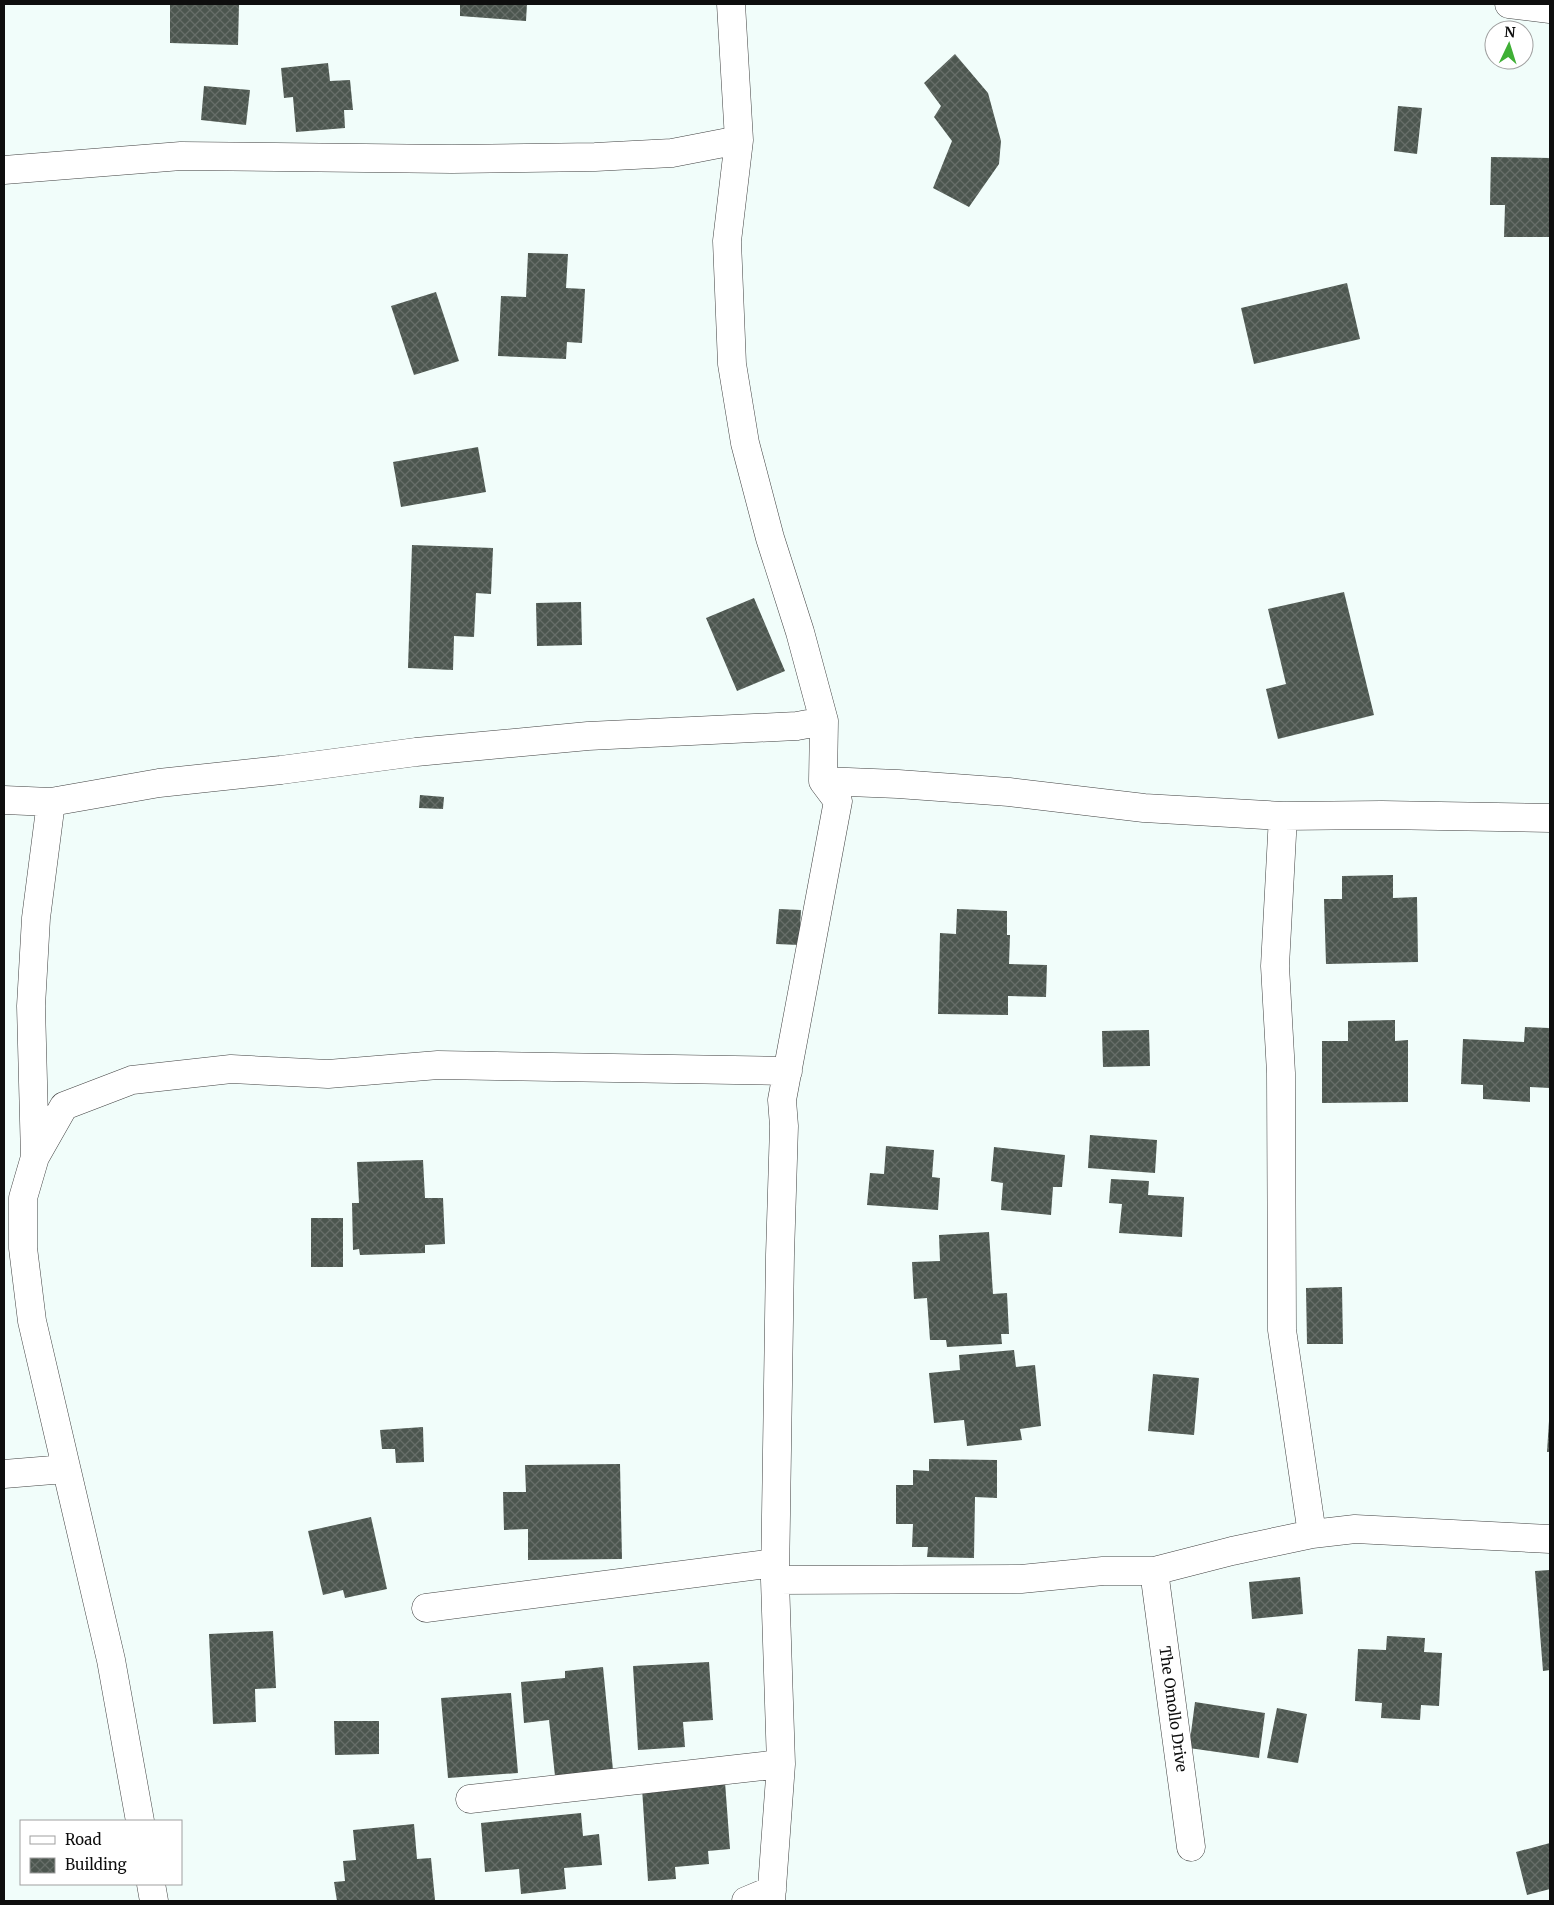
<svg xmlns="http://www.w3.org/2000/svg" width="1554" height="1905" viewBox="0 0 1554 1905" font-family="Merriweather,serif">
	<defs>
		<pattern id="building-cross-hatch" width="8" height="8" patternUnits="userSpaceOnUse" patternTransform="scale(1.25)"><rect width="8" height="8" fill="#4c564f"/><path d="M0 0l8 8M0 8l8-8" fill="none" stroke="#676e69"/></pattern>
	</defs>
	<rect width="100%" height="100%" fill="#f1fdfa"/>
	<!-- building -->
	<path fill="url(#building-cross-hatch)" d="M 170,4 L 239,4 L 238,45 L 170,43 Z
		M 460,4 L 527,4 L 526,21 L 460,16 Z
		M 955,54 L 988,93 L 1001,141 L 999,164 L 969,207 L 933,188 L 952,141 L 934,117 L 941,106 L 924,83 Z
		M 328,63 L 330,81 L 350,80 L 353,110 L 344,110 L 345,128 L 296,132 L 293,97 L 284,98 L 281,68 Z
		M 204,86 L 250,90 L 246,125 L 201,120 Z
		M 1398,106 L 1422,108 L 1417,154 L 1394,151 Z
		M 1491,157 L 1550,158 L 1550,237 L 1504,237 L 1505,205 L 1490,205 Z
		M 528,253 L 568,254 L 566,288 L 585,289 L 582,343 L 567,342 L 566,359 L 498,356 L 501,296 L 526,297 Z
		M 1347,283 L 1360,339 L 1254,364 L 1241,308 Z
		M 436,292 L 459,361 L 414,375 L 391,306 Z
		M 478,447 L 486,492 L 401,507 L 393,462 Z
		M 412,545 L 493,548 L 491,594 L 476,593 L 474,637 L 454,636 L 453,670 L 408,668 Z
		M 1344,592 L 1374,715 L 1278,739 L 1266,689 L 1286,684 L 1268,609 Z
		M 754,598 L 785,671 L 737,691 L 706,618 Z
		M 581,602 L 582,645 L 537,646 L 536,603 Z
		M 420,795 L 444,797 L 443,809 L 419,808 Z
		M 1393,875 L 1393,898 L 1417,897 L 1418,962 L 1326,964 L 1324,899 L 1342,899 L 1342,876 Z
		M 779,909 L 801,910 L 799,945 L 776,944 Z
		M 957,909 L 1007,911 L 1007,935 L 1010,935 L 1009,964 L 1047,965 L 1046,997 L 1008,996 L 1008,1015 L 938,1014 L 940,933 L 956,934 Z
		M 1395,1020 L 1395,1041 L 1408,1040 L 1408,1102 L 1322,1103 L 1322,1041 L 1348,1041 L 1348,1021 Z
		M 1525,1027 L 1549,1028 L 1550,1088 L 1530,1087 L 1530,1102 L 1483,1099 L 1483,1085 L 1461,1084 L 1463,1039 L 1524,1042 Z
		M 1149,1030 L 1150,1066 L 1103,1067 L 1102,1031 Z
		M 1090,1135 L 1157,1140 L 1155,1173 L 1088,1168 Z
		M 886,1146 L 934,1150 L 932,1177 L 940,1178 L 938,1210 L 867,1205 L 870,1173 L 884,1174 Z
		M 994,1147 L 1065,1155 L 1062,1187 L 1053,1187 L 1051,1215 L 1001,1210 L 1003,1183 L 991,1181 Z
		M 423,1160 L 425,1198 L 443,1198 L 445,1244 L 425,1245 L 425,1253 L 360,1255 L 359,1249 L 353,1250 L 352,1203 L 359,1203 L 357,1162 Z
		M 1111,1179 L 1149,1181 L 1148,1195 L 1184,1197 L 1182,1237 L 1119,1233 L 1122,1204 L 1109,1203 Z
		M 311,1218 L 343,1218 L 343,1267 L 311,1267 Z
		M 989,1232 L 993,1294 L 1007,1293 L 1009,1334 L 1001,1334 L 1002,1344 L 947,1347 L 946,1340 L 930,1340 L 927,1298 L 914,1299 L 912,1262 L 940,1261 L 939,1235 Z
		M 1342,1287 L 1343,1344 L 1307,1344 L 1306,1288 Z
		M 1014,1350 L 1016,1367 L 1035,1365 L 1041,1426 L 1020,1429 L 1022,1440 L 967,1446 L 964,1420 L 934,1423 L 929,1373 L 960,1370 L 959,1355 Z
		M 1153,1374 L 1199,1378 L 1194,1435 L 1148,1431 Z
		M 1549,1421 L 1550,1421 L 1550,1452 L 1547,1452 Z
		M 423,1427 L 424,1462 L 396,1463 L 395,1449 L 382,1449 L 380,1430 Z
		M 929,1459 L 997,1460 L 997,1498 L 975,1497 L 974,1558 L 927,1557 L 928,1547 L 912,1547 L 913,1524 L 896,1524 L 896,1485 L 913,1485 L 913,1470 L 929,1471 Z
		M 620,1464 L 622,1559 L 528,1560 L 528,1529 L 504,1530 L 503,1492 L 526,1492 L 525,1465 Z
		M 371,1517 L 387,1589 L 345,1598 L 343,1590 L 323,1595 L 308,1531 Z
		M 1550,1570 L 1550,1670 L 1543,1671 L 1535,1571 Z
		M 1300,1577 L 1303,1614 L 1252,1619 L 1249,1582 Z
		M 273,1631 L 276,1688 L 255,1689 L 256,1722 L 213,1724 L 209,1634 Z
		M 1387,1636 L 1425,1638 L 1424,1652 L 1442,1653 L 1439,1706 L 1421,1705 L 1420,1720 L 1381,1718 L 1382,1703 L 1355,1701 L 1358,1649 L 1386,1650 Z
		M 709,1662 L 713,1720 L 683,1722 L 685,1747 L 638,1750 L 633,1666 Z
		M 603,1667 L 613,1770 L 555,1776 L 549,1720 L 524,1723 L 521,1682 L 565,1678 L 565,1671 Z
		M 511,1693 L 518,1773 L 448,1778 L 441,1698 Z
		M 1195,1702 L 1265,1713 L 1259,1758 L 1189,1748 Z
		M 1277,1708 L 1307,1714 L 1298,1763 L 1267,1758 Z
		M 334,1721 L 379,1721 L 379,1754 L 335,1755 Z
		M 725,1782 L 730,1849 L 708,1851 L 709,1864 L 675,1867 L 676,1879 L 648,1881 L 642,1788 Z
		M 581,1813 L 583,1836 L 599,1834 L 602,1865 L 564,1868 L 566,1889 L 521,1894 L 519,1869 L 485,1872 L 481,1823 Z
		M 414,1824 L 417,1859 L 431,1858 L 435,1900 L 337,1901 L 334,1882 L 345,1881 L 343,1861 L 356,1860 L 353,1830 Z
		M 1550,1843 L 1550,1889 L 1527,1895 L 1516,1852 Z"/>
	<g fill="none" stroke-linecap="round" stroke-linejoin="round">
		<defs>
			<path id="minor" d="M 731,4 L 739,140 L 727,241 L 732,364 L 745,443 L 770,538 L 800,632 L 824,721 L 823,781 L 838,801 L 782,1100 L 784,1126 L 780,1255 L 775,1580 L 781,1764 L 771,1901
				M 1509,4 L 1550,9
				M 4,170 L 181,156 L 452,159 L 595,157 L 672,153 L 739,140
				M 823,781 L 898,784 L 1009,792 L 1144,808 L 1283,816 L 1382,815 L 1550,818
				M 4,800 L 51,802 L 159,783 L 281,770 L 416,752 L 588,736 L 797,726 L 824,721
				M 1283,816 L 1275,966 L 1281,1073 L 1282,1330 L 1312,1534
				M 35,1157 L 31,1006 L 36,918 L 51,802
				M 4,1474 L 65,1469
				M 1154,1571 L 1191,1847
				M 775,1580 L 1021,1579 L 1103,1571 L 1154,1571 L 1232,1551 L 1312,1534 L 1355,1529 L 1550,1539
				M 426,1608 L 775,1563
				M 470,1799 L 781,1764
				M 140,1821 L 111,1660 L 32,1321 L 23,1248 L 23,1198 L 35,1157 L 64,1106 L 132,1080 L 231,1069 L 328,1074 L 438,1065 L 788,1071
				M 151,1884 L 154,1901
				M 746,1901 L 772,1890"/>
		</defs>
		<!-- minor casing -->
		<use href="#minor" stroke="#414141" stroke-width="29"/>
		<!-- minor -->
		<use href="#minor" stroke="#fff" stroke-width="28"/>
	</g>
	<g text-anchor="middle" stroke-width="5" stroke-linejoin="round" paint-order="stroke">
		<!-- street labels -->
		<g font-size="15" fill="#0e0e0e" stroke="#fff">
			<text transform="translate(1173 1709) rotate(82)" y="5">The Omollo Drive</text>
		</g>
	</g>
	<!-- border -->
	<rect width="1554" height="1905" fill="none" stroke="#0e0e0e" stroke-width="10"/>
	<!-- legend -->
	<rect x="20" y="1820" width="162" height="65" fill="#ffffff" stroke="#9f9f9f"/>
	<rect x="30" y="1836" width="25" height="8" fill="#ffffff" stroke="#9f9f9f"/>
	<text x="65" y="1845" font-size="15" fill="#0e0e0e">Road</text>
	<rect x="30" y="1858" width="25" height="15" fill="url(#building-cross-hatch)" stroke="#9f9f9f"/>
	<text x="65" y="1870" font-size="15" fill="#0e0e0e">Building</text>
	<!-- north arrow -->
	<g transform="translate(1509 45) rotate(4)"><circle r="24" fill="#ffffff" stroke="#9f9f9f"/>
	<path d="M0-4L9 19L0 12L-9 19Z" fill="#3faf35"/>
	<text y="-8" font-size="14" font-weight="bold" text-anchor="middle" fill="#0e0e0e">N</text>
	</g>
</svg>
